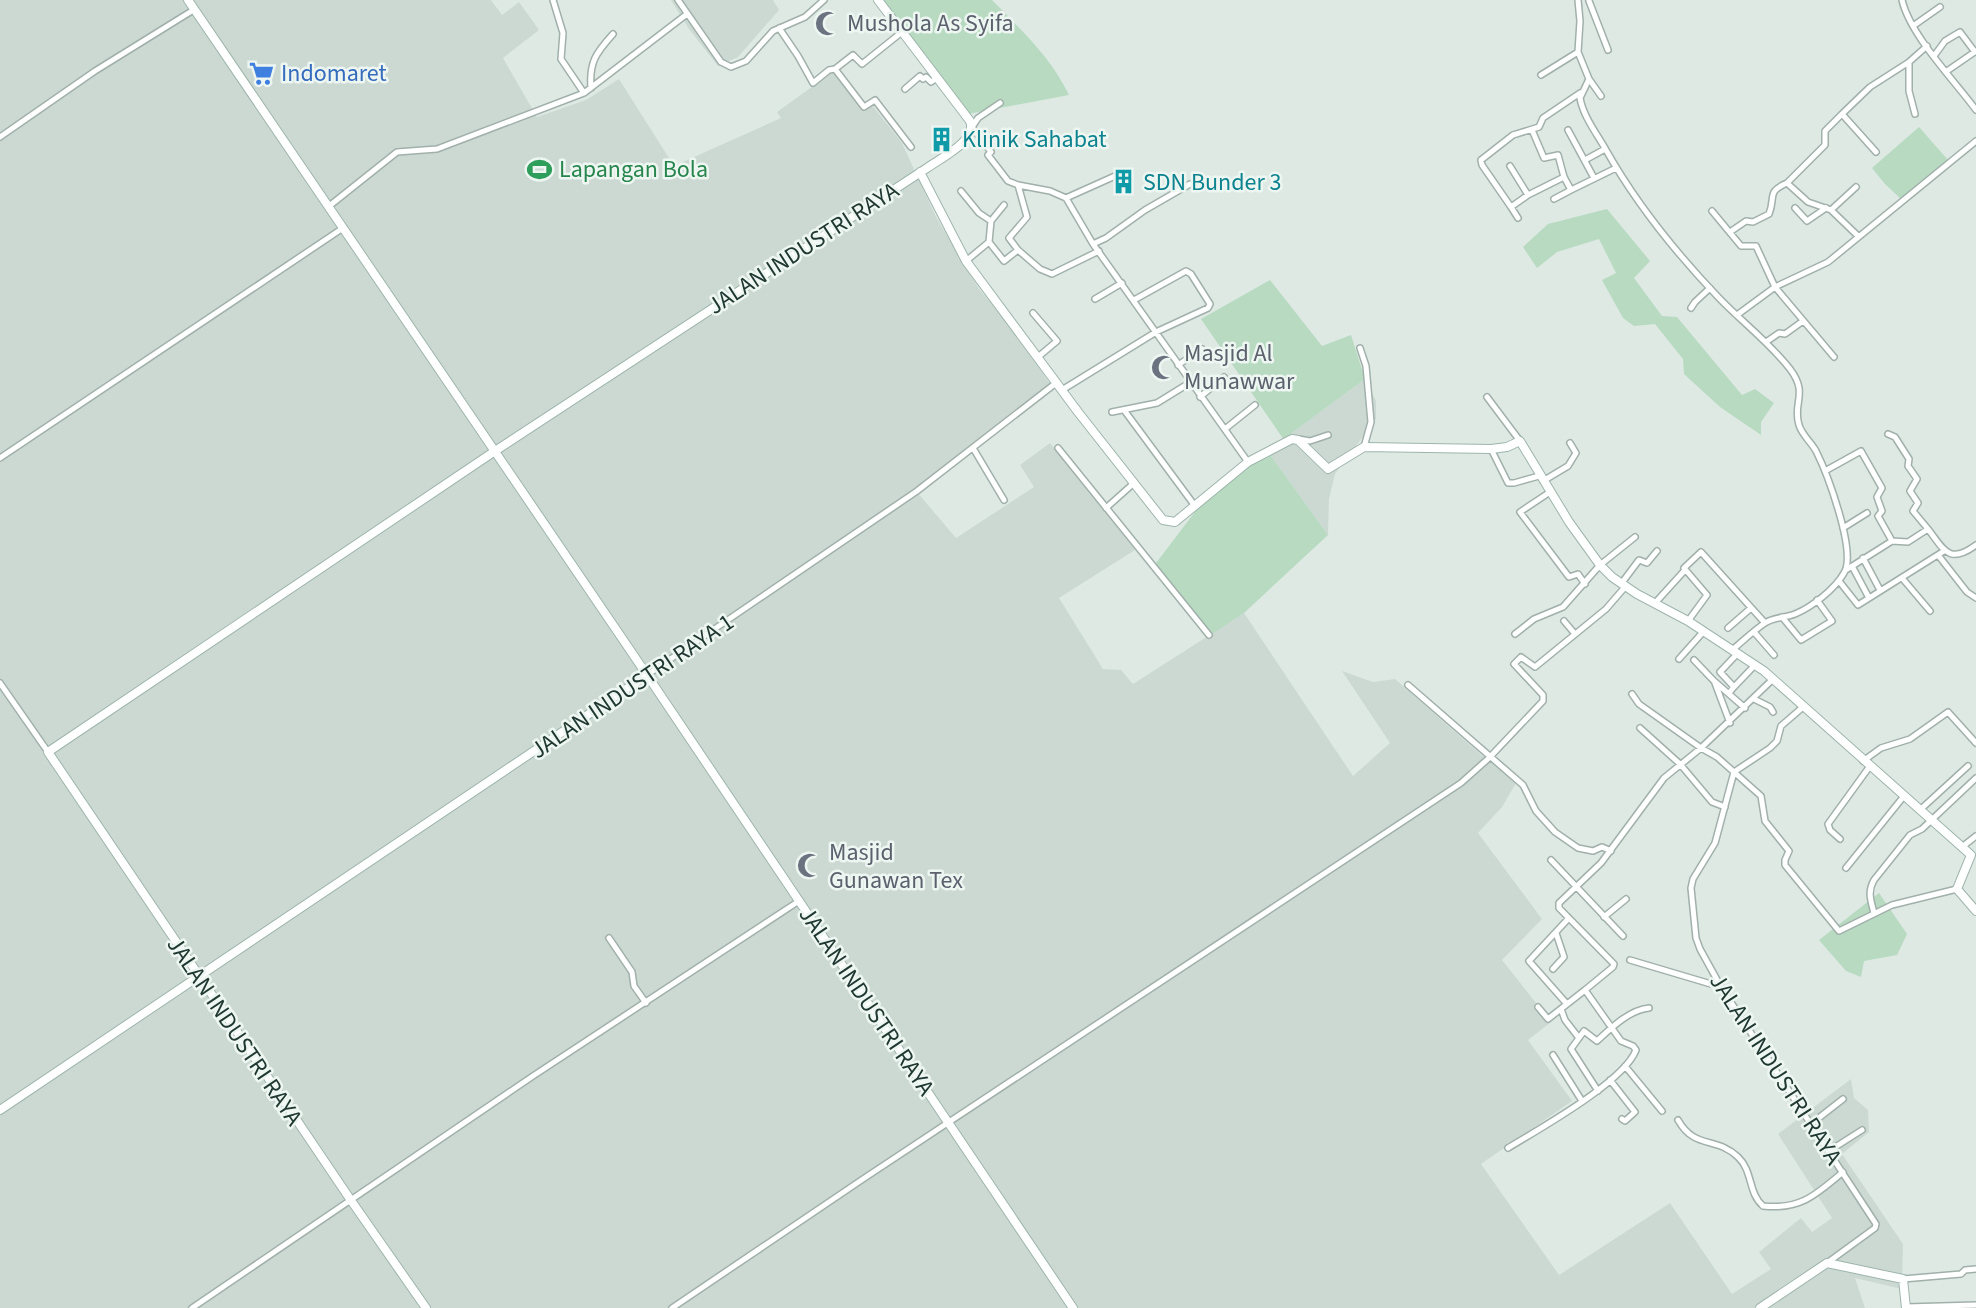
<svg xmlns="http://www.w3.org/2000/svg" width="1976" height="1308" viewBox="0 0 1976 1308" font-family="'Source Sans 3',sans-serif">
	<rect width="100%" height="100%" fill="#dee9e4"/>
	<!-- built -->
	<path fill="#ccd9d3" d="M 0,0 L 491,0 L 502,15 L 519,2 L 539,30 L 503,58 L 537,117 L 586,100 L 619,79 L 674,166 L 781,118 L 777,112 L 834,71 L 862,109 L 872,105 L 902,143 L 936,217 L 979,289 L 1011,326 L 1052,387 L 917,492 L 956,538 L 1034,487 L 1020,465 L 1050,443 L 1135,550 L 1059,598 L 1103,669 L 1121,670 L 1133,684 L 1244,613 L 1353,776 L 1390,743 L 1342,671 L 1373,682 L 1395,679 L 1488,761 L 1494,756 L 1519,778 L 1502,807 L 1478,833 L 1542,919 L 1502,960 L 1551,1022 L 1528,1040 L 1572,1101 L 1481,1164 L 1559,1275 L 1670,1203 L 1732,1294 L 1771,1269 L 1759,1252 L 1801,1218 L 1812,1232 L 1832,1218 L 1778,1134 L 1851,1079 L 1854,1098 L 1868,1110 L 1869,1132 L 1842,1154 L 1903,1244 L 1902,1289 L 1855,1278 L 1865,1308 L 0,1308 Z
		M 671,0 L 773,0 L 779,10 L 738,57 L 718,66 L 689,29 Z
		M 1365,379 L 1376,401 L 1376,419 L 1335,474 L 1329,499 L 1328,535 L 1269,453 L 1293,432 Z"/>
	<!-- green -->
	<path fill="#b7dac1" d="M 884,0 L 992,0 C 1022,31 1050,56 1069,95 L 968,114 Z
		M 1919,127 L 1948,160 L 1901,199 L 1885,184 L 1872,168 Z
		M 1607,209 L 1650,261 L 1634,278 L 1662,316 L 1677,317 L 1742,395 L 1755,389 L 1774,403 L 1761,422 L 1761,435 L 1720,407 L 1684,374 L 1683,359 L 1655,324 L 1634,326 L 1623,318 L 1602,280 L 1616,273 L 1599,239 L 1557,252 L 1537,268 L 1523,247 L 1548,224 Z
		M 1270,280 L 1322,346 L 1351,335 L 1365,379 L 1293,432 L 1284,440 L 1201,319 Z
		M 1269,453 L 1328,535 L 1244,613 L 1209,636 L 1153,567 L 1210,492 Z
		M 1879,893 L 1907,934 L 1897,955 L 1864,961 L 1861,977 L 1846,971 L 1819,940 Z"/>
	<g fill="none" stroke-linecap="round" stroke-linejoin="round">
		<defs>
			<path id="street" d="M 553,0 L 563,33 L 561,59 L 584,93
				M 678,0 L 721,62 L 731,67 L 746,61 L 773,31 L 805,17 L 824,0
				M 1578,0 L 1580,21 L 1578,52 L 1589,79 L 1580,98 C 1583,116 1597,134 1606,150 C 1637,205 1675,252 1719,298 C 1742,322 1769,342 1790,369 C 1809,394 1792,403 1799,425 C 1802,435 1811,442 1816,451 C 1827,473 1857,552 1844,573 C 1835,589 1812,607 1795,614 C 1785,618 1774,617 1765,623 C 1753,631 1743,641 1732,650
				M 1902,0 C 1910,35 1954,80 1976,110
				M 1589,1 L 1608,50
				M 1913,26 L 1940,7
				M 779,28 L 798,56 L 813,83 L 829,70 L 835,69 L 864,107 L 875,100 L 911,147
				M 1934,56 L 1945,41 L 1960,32 L 1975,52
				M 835,69 L 853,55 L 862,64 L 902,32
				M 1947,71 L 1976,51
				M 1541,75 L 1578,52
				M 1589,79 L 1601,96
				M 591,88 C 589,62 596,53 613,34
				M 905,89 L 920,76 L 923,79 L 926,77 L 931,82 L 937,78
				M 1000,103 L 978,118 L 972,127 L 991,152 L 988,155 L 1008,181 L 1018,185 L 1050,191 L 1066,198 L 1093,244 L 1248,462
				M 1842,114 L 1825,131 L 1825,145 L 1787,183 L 1808,202 L 1831,210 L 1858,236
				M 1915,114 L 1909,91 L 1909,62 L 1927,46
				M 1532,130 L 1544,158 L 1558,155 L 1564,177
				M 1568,130 L 1594,178
				M 0,137 L 95,71 L 195,9
				M 1876,152 L 1842,114 L 1870,87 L 1909,62
				M 1585,160 L 1605,149
				M 1510,166 L 1528,195 L 1564,177 L 1571,190 L 1616,168
				M 961,191 L 979,213 L 991,221 L 989,242 L 966,261
				M 1528,195 L 1511,207 L 1482,165 L 1481,160 L 1513,135 L 1539,127 L 1543,118 L 1580,93
				M 1066,198 L 1124,172
				M 1554,199 L 1571,190
				M 328,207 L 397,152 L 437,149 L 584,93 L 687,14
				M 1511,207 L 1518,218
				M 1795,208 L 1807,221 L 1826,208
				M 1831,210 L 1856,187
				M 1712,211 L 1741,246 L 1756,246 L 1775,287 L 1834,357
				M 991,221 L 1004,205
				M 1730,232 L 1746,221 L 1753,222 L 1769,214 C 1776,197 1766,192 1787,183
				M 989,242 L 1004,261 L 1018,250 L 1009,238 L 1027,217 L 1018,185
				M 1093,244 L 1106,238 L 1145,210 L 1190,184
				M 1018,250 L 1040,269 L 1052,274 L 1099,251
				M 1095,299 L 1122,283
				M 1691,308 L 1695,302 L 1710,288
				M 1033,313 L 1057,341 L 1038,357
				M 1737,315 L 1775,287 L 1828,262 L 1976,141
				M 1766,342 L 1779,333 L 1785,334 L 1803,321
				M 1360,348 L 1366,366 L 1371,422 L 1364,447
				M 1178,365 L 1202,349
				M 1062,390 L 1156,332 L 1208,308 L 1210,304 L 1191,274 L 1186,271 L 1134,300
				M 1200,397 L 1224,377
				M 1487,397 L 1520,441
				M 1124,410 L 1195,506
				M 1112,412 L 1157,403 L 1191,382
				M 1225,429 L 1255,405
				M 1888,434 L 1895,437 L 1909,459 L 1908,466 L 1917,479 L 1910,491 L 1918,503 L 1913,511 L 1928,529
				M 1298,439 L 1310,441 L 1328,435
				M 973,448 L 1004,500
				M 1058,448 L 1209,635
				M 1491,449 L 1508,483 L 1514,483 L 1539,476
				M 0,458 L 343,228
				M 1825,471 L 1861,451 L 1882,488 L 1877,497 L 1882,511 L 1878,516 L 1892,541
				M 1543,481 L 1568,466 L 1576,453 L 1570,443
				M 1550,492 L 1520,512 L 1569,577 L 1578,574 L 1585,584
				M 1106,508 L 1134,483
				M 1843,528 L 1867,513
				M 1938,555 L 1967,592 L 1976,598
				M 1863,558 L 1880,590
				M 1852,566 L 1869,598
				M 1846,570 L 1892,541 L 1908,542 L 1928,529 C 1944,550 1949,565 1976,545
				M 1902,578 L 1930,611
				M 1839,581 L 1858,605 L 1944,551
				M 1621,584 L 1639,560 L 1647,563 L 1657,551
				M 1656,602 L 1685,570
				M 1782,617 L 1801,640 L 1832,621 L 1817,600
				M 1564,621 L 1575,634
				M 1688,621 L 1707,595 L 1684,568 L 1701,552 L 1765,623
				M 1728,628 L 1751,608
				M 1754,632 L 1774,655
				M 1515,634 L 1534,619 L 1563,607 L 1600,565 L 1635,537
				M 1679,659 L 1704,631
				M 1694,660 L 1714,681 L 1745,708
				M 647,675 L 917,491 L 1056,383
				M 0,683 L 48,752
				M 1715,683 L 1730,723
				M 1408,685 L 1523,785 L 1536,811 L 1555,832 L 1578,848 L 1593,851 L 1602,847 L 1611,851
				M 1734,687 L 1755,665
				M 1729,693 L 1734,687 L 1720,672 L 1737,654
				M 1632,694 L 1639,704 L 1701,748 L 1717,757 L 1761,796 L 1765,821 L 1789,851 L 1785,860 L 1785,865 L 1839,931 L 1892,905 L 1957,889
				M 1754,699 L 1770,707 L 1773,712
				M 1640,728 L 1680,764 L 1712,802 L 1725,807
				M 1863,761 L 1881,748 L 1910,739 L 1948,712 L 1976,743
				M 1734,772 L 1715,843 L 1693,879 L 1691,888 L 1696,938 L 1700,949 L 1721,987 L 1876,1224 L 1875,1228 L 1827,1263
				M 1734,772 L 1770,748 L 1777,741 L 1781,726 L 1803,707
				M 1921,809 L 1968,766
				M 1840,839 L 1830,830 L 1828,824 L 1870,766
				M 1962,847 L 1976,836
				M 1551,860 L 1623,936
				M 1846,868 L 1904,796
				M 1874,913 C 1871,901 1867,892 1874,880 L 1910,835 L 1922,829 L 1976,778
				M 1604,917 L 1626,899
				M 609,938 L 632,972 L 634,986 L 646,1003
				M 1630,960 L 1721,987
				M 1553,969 L 1564,957 L 1556,933
				M 1567,1004 L 1529,961 L 1568,919
				M 1538,1007 L 1548,1019 L 1585,990
				M 1561,1009 L 1565,1020 L 1579,1038
				M 1553,1055 L 1582,1101
				M 1625,1066 L 1662,1111
				M 1610,1080 L 1635,1112 L 1625,1121 L 1622,1119
				M 1598,1091 L 1571,1049 L 1584,1031 L 1597,1041 C 1611,1028 1629,1010 1649,1008
				M 1678,1120 C 1695,1150 1716,1136 1738,1157 C 1753,1171 1748,1193 1763,1206 C 1800,1210 1816,1195 1843,1172
				M 1811,1124 L 1843,1099
				M 1508,1148 C 1539,1129 1624,1082 1636,1050 L 1633,1046 L 1621,1041 L 1585,990 L 1613,967 L 1614,964 L 1559,908 L 1559,903 L 1601,863 L 1664,778 L 1701,748 L 1773,679
				M 1829,1151 L 1862,1130
				M 1903,1279 L 1961,1274 L 1965,1270 L 1976,1269
				M 1906,1307 L 1976,1305
				M 192,1308 L 533,1076 L 799,901
				M 672,1308 L 863,1179 L 1461,783 L 1489,758 L 1543,701 L 1543,695 L 1514,664 L 1521,657 L 1535,667 L 1606,609 L 1625,587"/>
			<path id="secondary" d="M 188,0 L 647,675 L 1073,1308
				M 920,172 L 966,261 L 1078,412 L 1163,520 L 1175,522 L 1248,462 L 1292,439 L 1298,440 L 1328,469 L 1364,447 L 1491,449 L 1507,447 L 1520,441 L 1569,522 L 1600,565 L 1612,577 L 1637,594 L 1688,621 L 1764,671 L 1971,855 L 1957,889 L 1976,911
				M 0,1110 L 647,675
				M 426,1308 L 350,1199 L 48,752 L 495,451 L 927,168 C 941,158 978,140 970,121 L 878,0
				M 1760,1308 L 1827,1263 L 1903,1279 L 1906,1308"/>
		</defs>
		<!-- street casing -->
		<use href="#street" stroke="#a1b0ab" stroke-width="8"/>
		<!-- secondary casing -->
		<use href="#secondary" stroke="#9eb5ac" stroke-width="10"/>
		<!-- street -->
		<use href="#street" stroke="#fff" stroke-width="5"/>
		<!-- secondary -->
		<use href="#secondary" stroke="#fff" stroke-width="8"/>
	</g>
	<!-- icons -->
	<defs>
		<symbol id="mosque-bare" viewBox="-9 -9 18 18"><path d="M3.5-4.9A6 6 0 1 0 3.5 4.9A5 5 0 1 1 3.5-4.9Z" fill="#6b7280" stroke="#eef6f2" stroke-width="2.5" paint-order="stroke"/></symbol>
		<symbol id="supermarket-bare" viewBox="-9 -9 18 18"><path d="M-6-5.5h2.5l.6 2H6L4.5 2H-2.5L-4.4-4H-6ZM-1.5 3.2a1.3 1.3 0 1 0 .1 0ZM3 3.2a1.3 1.3 0 1 0 .1 0Z" fill="#3f7fe0" stroke="#eef6f2" stroke-width="2.5" paint-order="stroke"/></symbol>
		<symbol id="building-bare" viewBox="-9 -9 18 18"><path d="M-4-6H4V6H1V3H-1V6H-4ZM-2.5-4.3h1.7v1.8h-1.7ZM.8-4.3h1.7v1.8H.8ZM-2.5-1h1.7V.8h-1.7ZM.8-1h1.7V.8H.8Z" fill="#0f9aa8" stroke="#eef6f2" stroke-width="2.5" paint-order="stroke"/></symbol>
		<symbol id="stadium-bare" viewBox="-9 -9 18 18"><path d="M0-5a6.5 5 0 1 0 0 10a6.5 5 0 1 0 0-10ZM-3.5-1.8h7v3.6h-7Z" fill="#2e9e5b" stroke="#eef6f2" stroke-width="2.5" paint-order="stroke"/></symbol>
	</defs>
	<g fill-rule="evenodd">
		<use href="#mosque-bare" x="810" y="6" width="35" height="35"/>
		<use href="#supermarket-bare" x="244" y="56" width="35" height="35"/>
		<use href="#building-bare" x="924" y="122" width="35" height="35"/>
		<use href="#stadium-bare" x="522" y="152" width="35" height="35"/>
		<use href="#building-bare" x="1106" y="164" width="35" height="35"/>
		<use href="#mosque-bare" x="1146" y="350" width="35" height="35"/>
		<use href="#mosque-bare" x="792" y="848" width="35" height="35"/>
	</g>
	<g text-anchor="middle" stroke-width="5" stroke-linejoin="round" paint-order="stroke">
		<!-- worship labels -->
		<g font-size="24" fill="#5b616d" stroke="#eef6f2" text-anchor="start">
			<text x="847" y="31">Mushola As Syifa</text>
			<text x="1184" y="361">Masjid Al<tspan x="1184" dy="28">Munawwar</tspan></text>
			<text x="829" y="860">Masjid<tspan x="829" dy="28">Gunawan Tex</tspan></text>
		</g>
		<!-- shop labels -->
		<g font-size="24" fill="#366cbe" stroke="#eef6f2" text-anchor="start">
			<text x="281" y="81">Indomaret</text>
		</g>
		<!-- culture labels -->
		<g font-size="24" fill="#0d838f" stroke="#eef6f2" text-anchor="start">
			<text x="962" y="147">Klinik Sahabat</text>
			<text x="1143" y="190">SDN Bunder 3</text>
		</g>
		<!-- leisure labels -->
		<g font-size="24" fill="#27864d" stroke="#eef6f2" text-anchor="start">
			<text x="559" y="177">Lapangan Bola</text>
		</g>
		<!-- street labels -->
		<g font-size="24" fill="#203832" stroke="#eef6f2">
			<text transform="translate(803 248) rotate(-33)" y="8">JALAN INDUSTRI RAYA</text>
			<text transform="translate(632 686) rotate(-34)" y="8">JALAN INDUSTRI RAYA 1</text>
			<text transform="translate(867 1001) rotate(56)" y="8">JALAN INDUSTRI RAYA</text>
			<text transform="translate(235 1031) rotate(56)" y="8">JALAN INDUSTRI RAYA</text>
			<text transform="translate(1776 1069) rotate(57)" y="8">JALAN INDUSTRI RAYA</text>
		</g>
	</g>
</svg>
